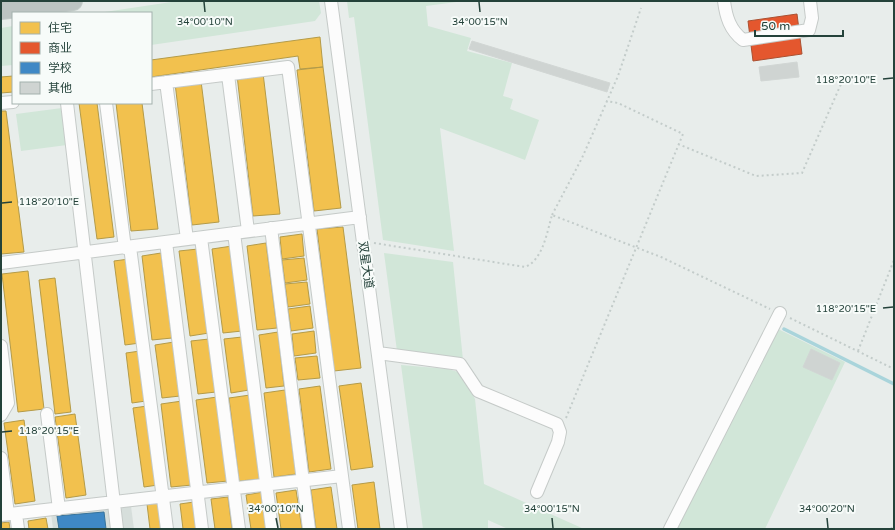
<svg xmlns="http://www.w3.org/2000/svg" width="895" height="530" viewBox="0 0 895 530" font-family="'Varela Round','Noto Sans SC',sans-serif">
	<rect width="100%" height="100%" fill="#e8edeb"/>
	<!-- built -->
	<path fill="#d6dedb" d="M 131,506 L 134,529 L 53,529 L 51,513 Z"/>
	<!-- green -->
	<path fill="#d1e6d8" d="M 178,1 L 319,1 L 321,13 L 315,21 L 151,45 L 151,13 L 98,13 Z
		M 347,1 L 464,1 L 426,6 L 428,26 L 471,38 L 467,51 L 512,63 L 503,96 L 513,99 L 510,109 L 539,120 L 525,160 L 440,128 L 454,251 L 383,240 L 354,17 L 349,18 Z
		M 13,26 L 13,65 L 1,66 L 1,28 Z
		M 62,108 L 67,145 L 21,151 L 16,114 Z
		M 384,253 L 453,262 L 463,360 L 397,351 Z
		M 776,328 L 845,362 L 765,529 L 675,529 Z
		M 401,365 L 448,369 L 458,372 L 463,377 L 475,399 L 484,484 L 584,529 L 508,529 L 488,520 L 488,529 L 423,529 Z"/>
	<!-- homes -->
	<path fill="#f2c14e" stroke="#b49b48" d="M 320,37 L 323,67 L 300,69 L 298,56 L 151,77 L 151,60 Z
		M 323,67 L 341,208 L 314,211 L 297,70 Z
		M 263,73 L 280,214 L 253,216 L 237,75 Z
		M 13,76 L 13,92 L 1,93 L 1,77 Z
		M 201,81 L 219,222 L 192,225 L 175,83 Z
		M 79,103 L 97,103 L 114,237 L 97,239 Z
		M 116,103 L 142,103 L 158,229 L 131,231 Z
		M 1,111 L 6,111 L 24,252 L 1,254 Z
		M 343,227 L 361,368 L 334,371 L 317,229 Z
		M 302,234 L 304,256 L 282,259 L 280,237 Z
		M 266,243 L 277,328 L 257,330 L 247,246 Z
		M 232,246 L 242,331 L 223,333 L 212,249 Z
		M 198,249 L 209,333 L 190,336 L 179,251 Z
		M 161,253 L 172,338 L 152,340 L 142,256 Z
		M 304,258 L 307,280 L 285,283 L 282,260 Z
		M 129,259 L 140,343 L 125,345 L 114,261 Z
		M 28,271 L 44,409 L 18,412 L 2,274 Z
		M 55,278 L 71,412 L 55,414 L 39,280 Z
		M 307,282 L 310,304 L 288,307 L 285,284 Z
		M 310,306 L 313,328 L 291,331 L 288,309 Z
		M 314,331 L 316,353 L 294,356 L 292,334 Z
		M 278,332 L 284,386 L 266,388 L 259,335 Z
		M 242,337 L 249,390 L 231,393 L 224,339 Z
		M 209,339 L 216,392 L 198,394 L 191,341 Z
		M 174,342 L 180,396 L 162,398 L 155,345 Z
		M 140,351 L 146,401 L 132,403 L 126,353 Z
		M 317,356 L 320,378 L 298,380 L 295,358 Z
		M 361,383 L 373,467 L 351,470 L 339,386 Z
		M 320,386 L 331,469 L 309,472 L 299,389 Z
		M 285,390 L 296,474 L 274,477 L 264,393 Z
		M 250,395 L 261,479 L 239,481 L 229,398 Z
		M 217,397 L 228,481 L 207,483 L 196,400 Z
		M 182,401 L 192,485 L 171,487 L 161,404 Z
		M 147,406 L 158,485 L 144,487 L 133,408 Z
		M 75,414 L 86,495 L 66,498 L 55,417 Z
		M 24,420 L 35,501 L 15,504 L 4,423 Z
		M 374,482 L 380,529 L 358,529 L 352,485 Z
		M 331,487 L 337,529 L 316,529 L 311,490 Z
		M 296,490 L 302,529 L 281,529 L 276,493 Z
		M 263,492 L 268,529 L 251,529 L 246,495 Z
		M 228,497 L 232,529 L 215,529 L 211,499 Z
		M 194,502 L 198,529 L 183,529 L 180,504 Z
		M 160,503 L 163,529 L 150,529 L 147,504 Z
		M 46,518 L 48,529 L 29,529 L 28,521 Z
		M 9,522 L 10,529 L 1,529 L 1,523 Z"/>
	<!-- shops -->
	<path fill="#e4572e" stroke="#aa5132" d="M 797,14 L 802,54 L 753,61 L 748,21 Z"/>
	<!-- schools -->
	<path fill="#3f88c5" stroke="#37739b" d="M 104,512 L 106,529 L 59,529 L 57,516 Z"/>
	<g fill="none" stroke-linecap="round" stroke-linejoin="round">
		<!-- stream -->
		<path stroke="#a9d4db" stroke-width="3.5" d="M 784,329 L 894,384"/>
	</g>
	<!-- building -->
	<path fill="#cfd4d2" stroke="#d1d6d4" d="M 472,41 L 610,83 L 607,92 L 469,49 Z
		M 797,62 L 799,77 L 761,81 L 759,67 Z
		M 811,349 L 840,363 L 832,380 L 803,367 Z"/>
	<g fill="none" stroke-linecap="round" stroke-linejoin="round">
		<defs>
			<path id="minor" d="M 331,1 L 401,529
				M 724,1 C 726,17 730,30 743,40 L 809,30 L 812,18 L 810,1
				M 228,75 L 248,231
				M 166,82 L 187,239
				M 151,84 L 288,67 L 349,529
				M 1,103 L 13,102
				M 67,103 L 117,529
				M 106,103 L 125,248
				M 271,228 L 309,529
				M 234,233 L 272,529
				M 201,238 L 239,529
				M 166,242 L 202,529
				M 130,247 L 167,529
				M 1,263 L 360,217
				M 1,346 L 8,403 L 1,415
				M 378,353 L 460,364 L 478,391 L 557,424 L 560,432 L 558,442 L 537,492
				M 47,414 L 59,509
				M 1,458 L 8,514
				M 16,514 L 18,529
				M 1,515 L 342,476
				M 670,529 L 780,313"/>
			<path id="highway" d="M 1,10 L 73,1"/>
		</defs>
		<!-- minor casing -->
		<use href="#minor" stroke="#c5cac8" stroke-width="14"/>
		<!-- highway casing -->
		<use href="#highway" stroke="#c3ccc9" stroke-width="20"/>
		<!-- path -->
		<path stroke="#c3ccca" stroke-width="2" stroke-dasharray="2 3" stroke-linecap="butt" d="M 678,144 L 756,176 L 802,173 L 841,84
			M 552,215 L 582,158 L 618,76 L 641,8
			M 374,243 L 525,267 C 543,260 547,232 552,215 L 661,257 L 770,309
			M 790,318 L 894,369
			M 858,351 L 894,260
			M 566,418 L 683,134 L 618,103 L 606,101
			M 891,529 L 894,524"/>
		<!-- minor -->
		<use href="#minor" stroke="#fcfcfc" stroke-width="12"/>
		<!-- highway -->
		<use href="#highway" stroke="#bcc4c2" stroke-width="18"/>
	</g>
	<!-- ticks -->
	<path fill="none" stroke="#24423a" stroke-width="1.5" d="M 204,2 L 205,12M 479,2 L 480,12M 883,79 L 893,78M 2,203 L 12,202M 883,308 L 893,307M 2,432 L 12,431M 276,518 L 278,528M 552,518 L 553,528M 827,518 L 828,528"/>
	<g text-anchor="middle" stroke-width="4" stroke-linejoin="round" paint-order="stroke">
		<!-- street labels -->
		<g font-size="12" fill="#24423a" stroke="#f7fbf9">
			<text transform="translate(366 265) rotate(82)" y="4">双星大道</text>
		</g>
	</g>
	<g font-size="10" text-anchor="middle" fill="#24423a" stroke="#f7fbf9" stroke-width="4" stroke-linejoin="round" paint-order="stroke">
		<text x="205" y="25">34°00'10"N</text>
		<text x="480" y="25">34°00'15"N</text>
		<text x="846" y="83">118°20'10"E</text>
		<text x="49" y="205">118°20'10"E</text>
		<text x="846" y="312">118°20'15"E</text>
		<text x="49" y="434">118°20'15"E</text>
		<text x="276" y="512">34°00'10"N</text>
		<text x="552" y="512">34°00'15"N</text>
		<text x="827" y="512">34°00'20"N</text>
	</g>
	<!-- border -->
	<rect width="895" height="530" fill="none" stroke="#24423a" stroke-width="4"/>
	<!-- legend -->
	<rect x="12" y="12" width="140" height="92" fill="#f7fbf9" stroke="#a3b1ad"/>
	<rect x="20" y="22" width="20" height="12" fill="#f2c14e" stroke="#a3b1ad"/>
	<text x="48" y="32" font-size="12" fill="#24423a">住宅</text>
	<rect x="20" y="42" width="20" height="12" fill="#e4572e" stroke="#a3b1ad"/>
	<text x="48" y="52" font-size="12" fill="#24423a">商业</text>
	<rect x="20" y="62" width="20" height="12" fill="#3f88c5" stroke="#a3b1ad"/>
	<text x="48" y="72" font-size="12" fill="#24423a">学校</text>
	<rect x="20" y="82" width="20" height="12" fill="#cfd4d2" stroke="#a3b1ad"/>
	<text x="48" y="92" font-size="12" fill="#24423a">其他</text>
	<!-- scale -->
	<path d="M755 30v6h88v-6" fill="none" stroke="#24423a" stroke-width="2"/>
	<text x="761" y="30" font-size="12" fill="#24423a" stroke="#f7fbf9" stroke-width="3" paint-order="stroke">50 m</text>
</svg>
